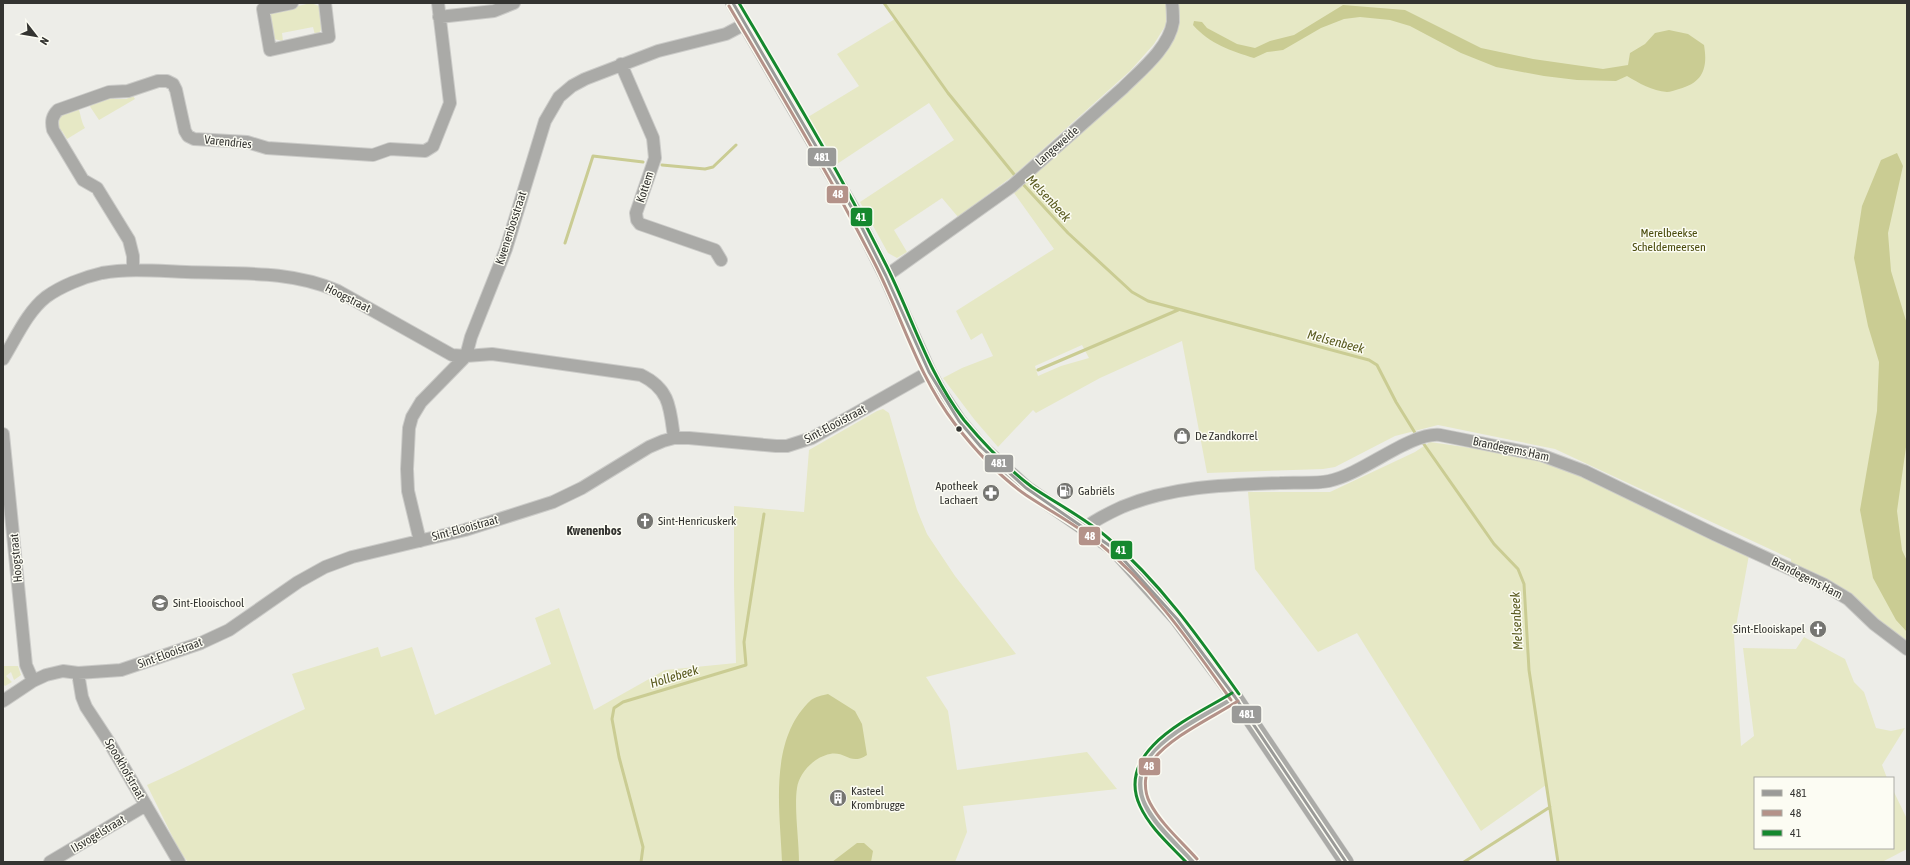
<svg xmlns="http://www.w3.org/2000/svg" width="1910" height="865" viewBox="0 0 1910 865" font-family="'Asap Condensed',sans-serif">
	<rect width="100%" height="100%" fill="#edede8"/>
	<!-- green -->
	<path fill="#e6e8c5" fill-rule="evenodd" d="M 311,3 L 319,6 C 321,17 327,30 315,35 L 313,27 L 282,33 L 283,41 L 274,39 L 270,15 L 272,12 Z
		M 884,3 L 1168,3 L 1167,23 L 1154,44 L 1130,71 L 1014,175 L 958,217 L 942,198 L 894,230 L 907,252 L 897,258 L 888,253 L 860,202 L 954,140 L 929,103 L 837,164 L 808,117 L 859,86 L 837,54 L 895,19 Z
		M 1176,3 L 1907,3 L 1907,645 L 1791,565 L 1791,559 L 1555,449 L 1438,425 L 1395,436 L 1335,467 L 1323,469 L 1207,473 L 1182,341 L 1100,378 L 1036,413 L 1033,410 L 998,447 L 974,419 L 943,378 L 962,368 L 993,356 L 982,333 L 971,340 L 956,311 L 1054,249 L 1014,193 L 1127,90 L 1164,53 ZM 1082,345 L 1089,358 L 1061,366 L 1038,376 L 1035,366 Z
		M 113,96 L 114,99 L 126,99 L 133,96 L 135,99 L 99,120 L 89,105 Z
		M 78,107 C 81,115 81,121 85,128 L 67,139 L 62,131 L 58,131 L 56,123 L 61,113 Z
		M 883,409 L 889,413 L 917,510 L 927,534 L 955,576 L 1016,654 L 926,677 L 948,711 L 957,770 L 1087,752 L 1117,789 L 963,806 L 967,832 L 955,862 L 188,862 L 179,850 L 147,785 C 201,761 252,733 305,709 L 292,674 L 378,647 L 381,657 L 412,647 L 435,715 L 551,664 L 535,618 L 559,608 L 594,710 L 665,670 L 736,663 L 734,585 L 734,506 L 804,512 L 809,450 L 877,411 Z
		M 1430,442 L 1526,456 L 1578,474 L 1749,555 L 1734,637 L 1741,746 L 1754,736 L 1743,648 L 1796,649 L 1804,637 L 1845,659 L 1854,682 L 1864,692 L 1876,728 L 1891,731 L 1905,728 L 1882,765 L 1887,778 L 1755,778 L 1755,848 L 1893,848 L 1893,790 L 1907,819 L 1907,849 L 1882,862 L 1558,862 L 1546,785 L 1481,831 L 1357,633 L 1318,652 L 1255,569 L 1248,492 L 1330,492 L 1415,452 Z
		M 3,666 L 18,666 L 21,675 L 14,680 L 11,672 L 6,676 L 12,682 L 5,686 L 3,684 Z"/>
	<!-- water -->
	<path fill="#cacc93" d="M 1343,5 L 1405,10 L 1481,48 L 1533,59 L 1603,69 L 1628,65 L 1630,53 L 1645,44 L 1655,33 L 1669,30 L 1688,34 L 1704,45 C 1708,68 1703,83 1679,89 C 1675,90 1670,92 1667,92 C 1652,91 1639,83 1627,76 L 1616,81 L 1577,80 L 1544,76 L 1496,67 L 1461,53 L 1410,26 L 1390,20 L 1360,17 L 1344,19 L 1321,28 L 1283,50 L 1267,52 L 1254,58 C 1231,51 1210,44 1193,25 L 1194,21 L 1202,22 L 1207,28 L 1237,44 L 1255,48 L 1270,41 L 1294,35 Z
		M 1897,153 L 1903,166 L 1888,233 L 1891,271 L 1907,324 L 1907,440 L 1897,511 L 1902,550 L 1907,561 L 1907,632 L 1896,620 L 1873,578 L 1860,510 L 1877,411 L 1879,362 L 1868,326 L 1854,258 L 1862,206 L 1881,160 Z
		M 828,694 L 855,711 L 862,724 L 867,755 C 850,766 846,751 830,754 C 814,757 799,773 797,788 C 794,808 799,840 799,862 L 782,862 C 780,810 768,740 811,700 C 815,697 823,695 828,694 Z
		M 857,843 L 864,843 L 873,851 L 871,862 L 832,862 Z"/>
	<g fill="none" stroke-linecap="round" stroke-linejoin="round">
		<!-- stream -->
		<path stroke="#cacc93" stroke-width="3" d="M 884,3 L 948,93 L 1017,178
			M 662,165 L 705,169 L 713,167 L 736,145
			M 1021,182 L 1068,233 L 1132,292 L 1148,301 L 1369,360 L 1377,365 L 1396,402 L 1417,436
			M 565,243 L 593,156 L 643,162
			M 1038,370 L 1178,310
			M 1421,440 L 1494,544 L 1518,569 L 1524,584 L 1529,670 L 1558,862
			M 641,862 L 643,847 L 619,757 L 612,719 L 614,708 L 623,702 L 746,665 L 744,642 L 764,514
			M 1464,862 L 1550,807"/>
		<defs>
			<path id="minor" d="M 292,3 L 263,9 L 270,50 L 329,37 L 325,3
				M 439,17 L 494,11 L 514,3
				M 621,64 L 653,138 L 655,158 L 636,213 L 637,220 L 640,224 L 715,250 L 721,260
				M 133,270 L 133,256 L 129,240 L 97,188 L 83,180 L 53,130 C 51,121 52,116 58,110 L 109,92 L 128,91 L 158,81 L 167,81 L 173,84 L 176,90 L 185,131 L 188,136 L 194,139 L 247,142 L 267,148 L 373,155 L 390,149 L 425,151 L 433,146 L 450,103 L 438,3
				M 886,276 L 1012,186 L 1123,88 C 1140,71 1169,48 1173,22 C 1173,16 1173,9 1172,3
				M 3,359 C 16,338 27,312 46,297 C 61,286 84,277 102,273 C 129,268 159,271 186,272 C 238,274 290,270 338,291 L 452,355 L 466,356 L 492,354 L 641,375 C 670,389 670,408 674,438
				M 3,434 L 26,665 L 33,681
				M 1085,528 C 1096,519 1109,513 1122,507 C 1173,486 1225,485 1280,483 C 1296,482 1314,484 1329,481 C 1363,474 1410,432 1440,435 L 1541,455 L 1584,471 L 1714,534 L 1823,584 L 1848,599 L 1874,624 L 1907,649
				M 420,541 L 408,491 L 407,469 L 409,428 L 412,417 L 421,402 L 466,356 L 471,337 L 506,249 L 545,121 L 559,97 L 572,86 L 585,79 L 658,51 L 726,34 L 745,24
				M 78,673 L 82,697 L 86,707 L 109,742 L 179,862
				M 3,701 L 33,681 L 46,675 L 63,671 L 78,673 L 121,670 L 201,643 L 229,630 L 298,582 L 325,567 L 352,557 L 465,530 L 553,502 L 582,488 L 649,447 L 663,441 L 674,438 L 689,438 L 776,446 L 787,446 L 812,438 L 929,372
				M 50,862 L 146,805
				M 1193,862 C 1179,846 1152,821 1144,803 C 1138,787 1139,770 1149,756 C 1166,736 1212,712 1235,697"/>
			<path id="tertiary" d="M 733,3 L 853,210 L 886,276 L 929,372 L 941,394 L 959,421 L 981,447 L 1026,488 L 1113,548 L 1177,619 L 1235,697 L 1346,862"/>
		</defs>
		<!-- minor casing -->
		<use href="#minor" stroke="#cbcbc8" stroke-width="14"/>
		<!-- tertiary casing -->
		<use href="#tertiary" stroke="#cbcbc8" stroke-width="16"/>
		<!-- minor -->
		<use href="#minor" stroke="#aaaaa7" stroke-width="12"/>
		<!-- tertiary -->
		<use href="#tertiary" stroke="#aaaaa7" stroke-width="15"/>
		<defs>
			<path id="bus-1" d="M 733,3 L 853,210 L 886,276 L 929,372 L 959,421 L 981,447 L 1026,488 L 1113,548 L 1177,619 L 1235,697 L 1346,862"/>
			<path id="bus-2" d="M 729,6 C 779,91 830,176 875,264 C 902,317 918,376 955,424 C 975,450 999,476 1026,495 C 1050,511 1076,525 1099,543 C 1152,586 1192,645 1231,700
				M 1197,859 C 1181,841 1161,824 1150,803 C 1143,790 1144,771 1153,760 C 1170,737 1213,717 1238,701"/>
			<path id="bus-3" d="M 739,3 C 789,88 840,173 884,261 C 911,313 927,372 964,420 C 984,444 1007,468 1032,487 C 1057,504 1085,518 1108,538 C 1160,582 1200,639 1239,694
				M 1186,862 C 1170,845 1150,828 1140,806 C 1114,749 1195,716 1232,693"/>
		</defs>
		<!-- bus-1 casing -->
		<use href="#bus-1" stroke="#fcfcf3" stroke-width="6"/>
		<!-- bus-2 casing -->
		<use href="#bus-2" stroke="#fcfcf3" stroke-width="6"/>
		<!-- bus-3 casing -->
		<use href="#bus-3" stroke="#fcfcf3" stroke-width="6"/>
		<!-- bus-1 -->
		<use href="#bus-1" stroke="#9a9a98" stroke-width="3"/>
		<!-- bus-2 -->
		<use href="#bus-2" stroke="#b49289" stroke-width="3"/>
		<!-- bus-3 -->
		<use href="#bus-3" stroke="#15882e" stroke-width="3"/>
	</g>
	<!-- icons -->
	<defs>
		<symbol id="shop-disc" viewBox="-11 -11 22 22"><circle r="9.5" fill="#757571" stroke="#fcfcf3"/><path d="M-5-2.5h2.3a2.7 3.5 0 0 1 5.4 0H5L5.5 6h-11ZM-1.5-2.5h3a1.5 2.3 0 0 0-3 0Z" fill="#fff"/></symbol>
		<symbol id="fuel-disc" viewBox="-11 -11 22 22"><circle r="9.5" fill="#757571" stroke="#fcfcf3"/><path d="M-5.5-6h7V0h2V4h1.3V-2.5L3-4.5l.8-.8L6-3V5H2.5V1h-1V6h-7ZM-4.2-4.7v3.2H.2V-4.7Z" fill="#fff"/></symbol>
		<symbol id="pharmacy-disc" viewBox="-11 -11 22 22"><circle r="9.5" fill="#757571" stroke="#fcfcf3"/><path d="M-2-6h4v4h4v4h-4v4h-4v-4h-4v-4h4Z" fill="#fff"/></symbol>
		<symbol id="church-disc" viewBox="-11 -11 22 22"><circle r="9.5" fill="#757571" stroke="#fcfcf3"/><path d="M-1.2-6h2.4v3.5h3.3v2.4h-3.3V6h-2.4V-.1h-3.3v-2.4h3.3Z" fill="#fff"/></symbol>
		<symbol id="school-disc" viewBox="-11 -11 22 22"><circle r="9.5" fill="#757571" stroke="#fcfcf3"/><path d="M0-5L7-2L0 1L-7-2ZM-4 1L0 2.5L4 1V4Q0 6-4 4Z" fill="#fff"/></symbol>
		<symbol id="building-disc" viewBox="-11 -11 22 22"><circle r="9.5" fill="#757571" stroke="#fcfcf3"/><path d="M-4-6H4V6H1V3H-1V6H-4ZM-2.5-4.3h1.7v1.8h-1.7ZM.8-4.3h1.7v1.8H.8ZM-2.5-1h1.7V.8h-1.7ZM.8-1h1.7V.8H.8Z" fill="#fff"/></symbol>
	</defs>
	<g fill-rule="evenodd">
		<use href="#shop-disc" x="1172" y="426" width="20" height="20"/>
		<use href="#fuel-disc" x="1055" y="481" width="20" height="20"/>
		<use href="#pharmacy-disc" x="981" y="483" width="20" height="20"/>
		<use href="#church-disc" x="635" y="511" width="20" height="20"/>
		<use href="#school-disc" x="150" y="593" width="20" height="20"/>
		<use href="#church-disc" x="1808" y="619" width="20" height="20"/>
		<use href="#building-disc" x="828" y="788" width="20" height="20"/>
	</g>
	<!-- markers -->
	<circle fill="#343431" stroke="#fcfcf3" stroke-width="1.5" cx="959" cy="429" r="3.5"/>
	<g text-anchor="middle" stroke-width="3" stroke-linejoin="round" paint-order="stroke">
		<!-- street labels -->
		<g font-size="12" fill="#343431" stroke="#fcfcf3">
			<text transform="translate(228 142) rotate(6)" y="4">Varendries</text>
			<text transform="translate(1057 146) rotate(-41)" y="4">Langeweide</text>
			<text transform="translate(645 187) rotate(-72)" y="4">Kottem</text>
			<text transform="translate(511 228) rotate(-72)" y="4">Kwenenbosstraat</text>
			<text transform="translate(348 298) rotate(27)" y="4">Hoogstraat</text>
			<text transform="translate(835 424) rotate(-28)" y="4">Sint-Elooistraat</text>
			<text transform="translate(1511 449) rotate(12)" y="4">Brandegems Ham</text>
			<text transform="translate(465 528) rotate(-15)" y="4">Sint-Elooistraat</text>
			<text transform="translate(16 558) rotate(-95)" y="4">Hoogstraat</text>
			<text transform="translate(1807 578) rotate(27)" y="4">Brandegems Ham</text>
			<text transform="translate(170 653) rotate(-20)" y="4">Sint-Elooistraat</text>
			<text transform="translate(125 769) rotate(60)" y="4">Spookhofstraat</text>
			<text transform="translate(98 834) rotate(-31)" y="4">IJsvogelstraat</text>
		</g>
		<!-- park labels -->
		<g font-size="12" fill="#48490a" stroke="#fcfcf3">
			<text x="1669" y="237">Merelbeekse<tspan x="1669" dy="14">Scheldemeersen</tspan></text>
		</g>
		<!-- poi labels -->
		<g font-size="12" fill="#343431" stroke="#fcfcf3" text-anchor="start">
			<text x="1195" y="440">De Zandkorrel</text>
			<text x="978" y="490" text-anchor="end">Apotheek<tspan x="978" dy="14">Lachaert</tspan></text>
			<text x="1078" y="495">Gabriëls</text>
			<text x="658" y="525">Sint-Henricuskerk</text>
			<text x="173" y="607">Sint-Elooischool</text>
			<text x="1805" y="633" text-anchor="end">Sint-Elooiskapel</text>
			<text x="851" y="795">Kasteel<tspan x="851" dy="14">Krombrugge</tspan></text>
		</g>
		<!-- water labels -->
		<g font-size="13" font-style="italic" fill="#58591e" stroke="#fcfcf3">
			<text transform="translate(1049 198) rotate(47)" y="5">Melsenbeek</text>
			<text transform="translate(1336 341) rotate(15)" y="5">Melsenbeek</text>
			<text transform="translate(1516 621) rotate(-93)" y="5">Melsenbeek</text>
			<text transform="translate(674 676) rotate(-17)" y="5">Hollebeek</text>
		</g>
		<!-- neighbourhood labels -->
		<g font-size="13" font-weight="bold" fill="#343431" stroke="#fcfcf3">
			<text x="594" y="535">Kwenenbos</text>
		</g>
	</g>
	<g stroke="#fcfcf3" stroke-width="1.5">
		<rect x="807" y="147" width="30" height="20" rx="4" fill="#9a9a98"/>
		<rect x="826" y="185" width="23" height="19" rx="4" fill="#b49289"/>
		<rect x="850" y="207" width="23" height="20" rx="4" fill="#15882e"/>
		<rect x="984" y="454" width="30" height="19" rx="4" fill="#9a9a98"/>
		<rect x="1078" y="526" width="23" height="20" rx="4" fill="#b49289"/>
		<rect x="1110" y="540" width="23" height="20" rx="4" fill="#15882e"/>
		<rect x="1231" y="705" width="31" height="19" rx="4" fill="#9a9a98"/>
		<rect x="1138" y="757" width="23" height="19" rx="4" fill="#b49289"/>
	</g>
	<g font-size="11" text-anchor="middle" font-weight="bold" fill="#fff">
		<text x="822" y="161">481</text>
		<text x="838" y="198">48</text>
		<text x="861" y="221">41</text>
		<text x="999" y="467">481</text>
		<text x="1090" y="540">48</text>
		<text x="1121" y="554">41</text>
		<text x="1247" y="718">481</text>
		<text x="1149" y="770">48</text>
	</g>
	<!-- border -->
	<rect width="1910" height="865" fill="none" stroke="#343431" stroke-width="8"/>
	<!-- legend -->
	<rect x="1754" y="777" width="140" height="72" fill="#fcfcf3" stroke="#acaca5"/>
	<rect x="1762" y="790" width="20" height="6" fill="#9a9a98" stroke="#acaca5"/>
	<text x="1790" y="797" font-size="12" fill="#343431">481</text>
	<rect x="1762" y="810" width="20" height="6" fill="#b49289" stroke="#acaca5"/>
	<text x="1790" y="817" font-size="12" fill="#343431">48</text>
	<rect x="1762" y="830" width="20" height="6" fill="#15882e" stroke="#acaca5"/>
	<text x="1790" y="837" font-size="12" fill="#343431">41</text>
	<!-- north arrow -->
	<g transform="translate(36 36) rotate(121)" stroke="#fcfcf3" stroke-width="3" paint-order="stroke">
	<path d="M0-3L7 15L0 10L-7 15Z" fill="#343431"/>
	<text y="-6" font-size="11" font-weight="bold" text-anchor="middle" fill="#343431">N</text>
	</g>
</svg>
